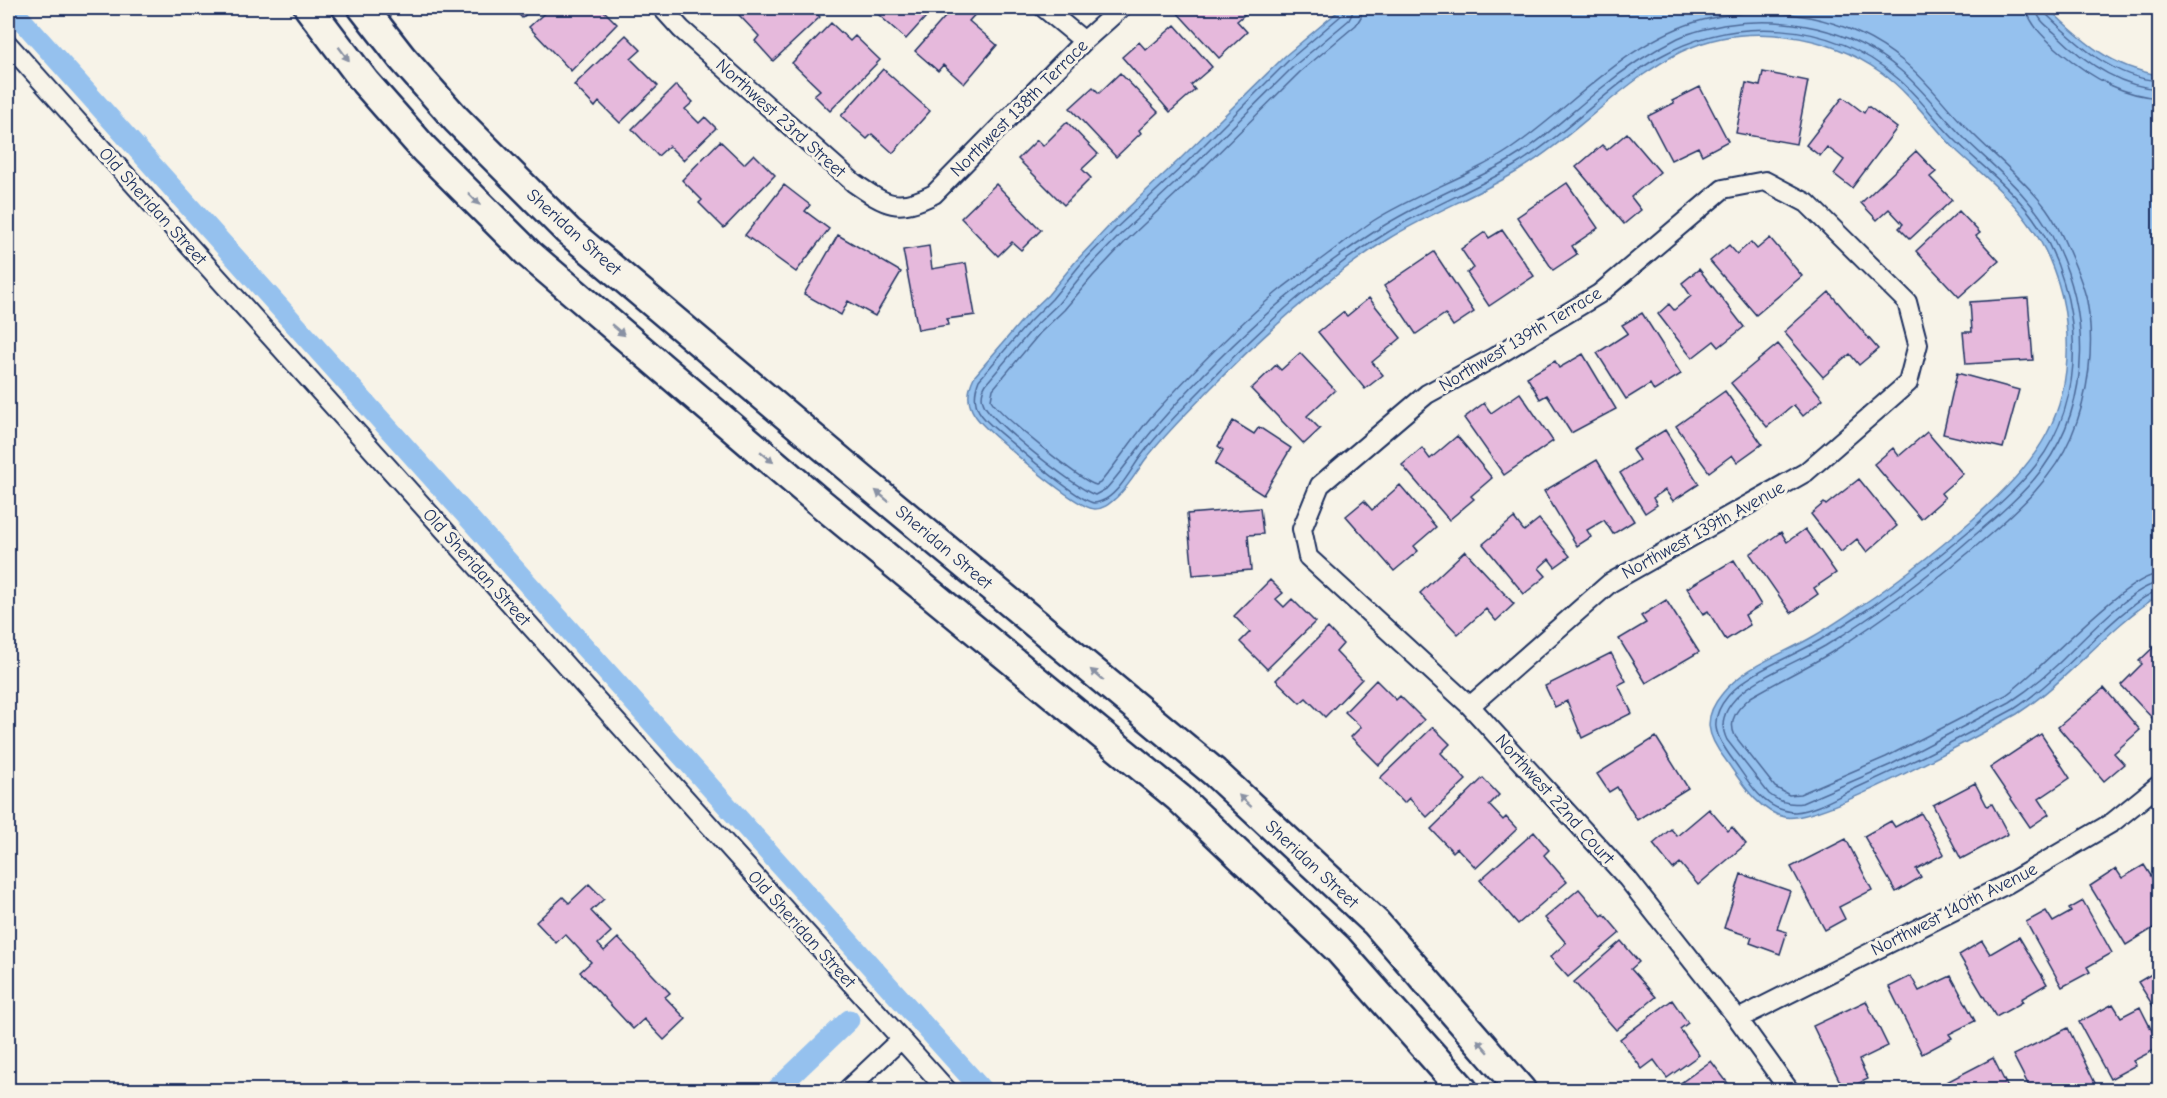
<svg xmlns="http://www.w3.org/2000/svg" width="2167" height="1098" viewBox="0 0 2167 1098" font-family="'Comic Neue',sans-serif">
	<rect width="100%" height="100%" fill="#f7f3e8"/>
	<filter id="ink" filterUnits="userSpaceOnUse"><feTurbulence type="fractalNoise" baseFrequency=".0167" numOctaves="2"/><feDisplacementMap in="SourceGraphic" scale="12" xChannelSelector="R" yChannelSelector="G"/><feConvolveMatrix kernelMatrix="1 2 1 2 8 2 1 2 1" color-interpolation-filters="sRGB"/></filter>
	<g filter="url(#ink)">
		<!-- water -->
		<path fill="#95c1ee" stroke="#6487b4" stroke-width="1.5" d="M 1342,8 L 2048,8 C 2082,41 2110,67 2159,75 L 2159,595 C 2107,628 2069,680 2017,714 C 1979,735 1820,824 1785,817 C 1758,812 1740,780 1725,759 C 1707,736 1702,718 1722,694 C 1744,666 1784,654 1814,636 C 1832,626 1849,614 1865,603 C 1903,578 1937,550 1971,521 C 2037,462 2075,415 2066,322 C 2063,288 2048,248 2027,221 C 2007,194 1982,174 1958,152 C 1932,126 1912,95 1882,73 C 1828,34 1747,21 1685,50 C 1671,56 1656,66 1643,75 C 1600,105 1563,144 1518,171 C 1476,196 1430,213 1388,239 C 1323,280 1265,333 1211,388 C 1189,411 1165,434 1145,460 C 1136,473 1128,487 1116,498 C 1109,504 1104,509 1095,509 C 1077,508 1013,452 997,438 C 976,419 960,405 974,377 L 1024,318 L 1048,295 L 1076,261 L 1111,224 L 1179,160 L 1285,56 Z"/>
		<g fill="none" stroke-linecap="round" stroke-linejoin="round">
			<!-- shore -->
			<path stroke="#4c6998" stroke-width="1.5" d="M 1346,8 L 1343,14 L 1289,60 L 1184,165 L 1115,229 L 1080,265 L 1052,299 L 1029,322 L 979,380 C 967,410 986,421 1007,439 C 1020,450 1080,502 1094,503 C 1098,503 1102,501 1106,499 C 1122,489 1132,467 1144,452 C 1161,430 1181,410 1201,390 C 1257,332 1316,276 1385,234 C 1426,208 1472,191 1514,166 C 1566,135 1606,88 1659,57 C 1734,15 1830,20 1896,77 C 1918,95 1934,119 1954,139 C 1982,167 2016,191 2038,225 C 2082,296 2089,397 2036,465 C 2019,487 1997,506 1976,525 C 1942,554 1908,581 1871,607 C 1854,618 1837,629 1820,640 C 1792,657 1749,671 1728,696 C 1707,721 1716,737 1733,760 C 1746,778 1761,805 1783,810 C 1787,811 1791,812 1795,812 C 1814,811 1835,798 1852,790 C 1907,765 1961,738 2014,709 C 2031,698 2047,684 2062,670 C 2081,653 2137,593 2160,591
				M 1353,8 L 1352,14 L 1349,20 L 1294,66 L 1189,170 L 1121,234 L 1086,270 L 1058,304 L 1034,327 L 986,384 C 983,389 981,396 983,402 C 987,419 1077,489 1095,495 L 1106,489 C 1125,468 1140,444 1159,423 C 1222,351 1296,282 1377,230 C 1419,202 1467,185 1510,160 C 1542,141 1570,113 1599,90 C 1623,70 1650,52 1678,38 C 1692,31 1708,28 1723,25 C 1786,15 1850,28 1900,70 C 1924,90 1942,116 1964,138 C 1996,169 2031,196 2052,236 C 2090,308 2093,399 2043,468 C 2023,495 1995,518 1969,540 C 1925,579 1876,615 1825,646 C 1799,661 1756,677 1736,698 C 1724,711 1719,724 1727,740 L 1769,794 C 1779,802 1789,805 1802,803 L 1890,765 L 2010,702 C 2027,691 2043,678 2058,664 C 2078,645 2133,584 2160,583
				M 1362,8 L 1361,17 L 1356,25 L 1300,72 L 1195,176 L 1127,240 L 1093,276 L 1064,310 L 1040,333 L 993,389 L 991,400 C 999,414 1082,482 1096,485 L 1100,483 C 1118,462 1133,438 1151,417 C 1190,374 1232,331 1276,293 C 1293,279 1311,267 1328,254 C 1343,243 1358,231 1373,221 C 1417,193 1469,177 1512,148 C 1573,106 1630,38 1703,20 C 1774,2 1848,16 1904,62 C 1929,82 1946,108 1968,129 C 1994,156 2023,178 2046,208 C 2055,220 2062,235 2068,249 C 2075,265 2083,283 2087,301 C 2095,346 2089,395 2071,437 C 2054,477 2020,508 1988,536 C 1939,579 1887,617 1832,652 C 1806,668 1778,681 1751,697 C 1739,707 1727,719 1735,736 L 1775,787 L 1789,795 L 1800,794 L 1886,757 L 2006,695 C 2041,671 2125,575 2160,574
				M 2027,8 C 2028,33 2087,74 2110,85 C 2125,92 2143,97 2160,98
				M 2036,8 C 2037,19 2047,26 2055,33 C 2083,61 2119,87 2160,89
				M 2044,8 L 2046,14 C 2078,45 2113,78 2160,81"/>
			<!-- canal -->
			<path stroke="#95c1ee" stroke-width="21" d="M 11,8 L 982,1090
				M 776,1090 L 849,1020"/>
		</g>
		<!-- building -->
		<path fill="#e6b9dc" stroke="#1b2f5e" stroke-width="1.5" d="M 513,8 L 533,8 L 522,18 Z
			M 550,8 L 601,8 L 617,24 L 571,71 L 529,27 Z
			M 746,8 L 811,8 L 820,17 L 773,61 L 755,41 L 759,36 L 739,15 Z
			M 871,8 L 934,8 L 906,39 Z
			M 953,8 L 979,8 L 980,9 L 969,21 L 997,45 L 964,84 L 943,65 L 938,71 L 915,51 Z
			M 1176,8 L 1252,8 L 1237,21 L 1247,32 L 1219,58 L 1174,9 Z
			M 831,23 L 850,41 L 855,36 L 880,60 L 830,111 L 814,95 L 820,90 L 792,63 Z
			M 1175,25 L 1212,67 L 1191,85 L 1195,90 L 1170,112 L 1122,57 L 1139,42 L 1146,50 Z
			M 626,35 L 641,50 L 631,59 L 658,86 L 620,123 L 599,102 L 595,107 L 574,85 Z
			M 883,69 L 930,111 L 893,153 L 872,134 L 867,139 L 841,116 Z
			M 1763,72 L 1808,81 L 1796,144 L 1736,133 L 1746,83 L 1760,86 Z
			M 1120,73 L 1158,112 L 1139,130 L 1141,133 L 1116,157 L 1070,108 L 1093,87 L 1099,93 Z
			M 676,85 L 693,102 L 685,109 L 699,123 L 705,117 L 716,128 L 683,160 L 669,146 L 658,156 L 632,129 Z
			M 1700,87 L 1728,141 L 1702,155 L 1698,147 L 1671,160 L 1648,116 L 1674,103 L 1672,101 Z
			M 1843,97 L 1864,113 L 1868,106 L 1897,128 L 1852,188 L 1834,174 L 1844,160 L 1827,147 L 1820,156 L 1806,145 Z
			M 1067,122 L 1098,154 L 1082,169 L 1091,178 L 1064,205 L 1018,159 L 1037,140 L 1043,146 Z
			M 1627,133 L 1660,172 L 1631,197 L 1641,210 L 1624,224 L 1576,167 L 1602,145 L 1607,150 Z
			M 720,141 L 744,164 L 754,154 L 775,175 L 724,228 L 699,203 L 702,200 L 682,180 Z
			M 1916,151 L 1936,172 L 1930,177 L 1952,200 L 1910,239 L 1899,228 L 1903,224 L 1889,209 L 1877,220 L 1861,203 Z
			M 1567,183 L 1598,228 L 1572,246 L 1577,254 L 1553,270 L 1517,217 Z
			M 996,184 L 1041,230 L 1021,250 L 1012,242 L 998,256 L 961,218 Z
			M 784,185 L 810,205 L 805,211 L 829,229 L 796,272 L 745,235 Z
			M 1959,211 L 1980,233 L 1976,236 L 1999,261 L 1959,297 L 1916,251 Z
			M 1502,230 L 1534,276 L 1489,306 L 1467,273 L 1474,268 L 1461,249 L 1485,232 L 1489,238 Z
			M 838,235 L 901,272 L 875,316 L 848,301 L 841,315 L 804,294 Z
			M 1770,238 L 1802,276 L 1756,315 L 1710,261 L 1729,245 L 1737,254 L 1751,242 L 1757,249 Z
			M 929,246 L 932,269 L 966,263 L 975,315 L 947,319 L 948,325 L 918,330 L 903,250 Z
			M 1434,252 L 1474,312 L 1453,326 L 1445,314 L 1416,334 L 1384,286 Z
			M 1699,269 L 1744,327 L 1719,347 L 1714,341 L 1692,358 L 1658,314 L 1669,304 L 1674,310 L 1691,296 L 1682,283 Z
			M 1829,292 L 1878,349 L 1859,365 L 1850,354 L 1823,377 L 1784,332 Z
			M 1369,298 L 1401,338 L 1372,362 L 1383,375 L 1365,389 L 1318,332 L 1343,312 L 1347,316 Z
			M 2028,298 L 2033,360 L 1966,364 L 1963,332 L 1972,332 L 1970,302 Z
			M 1642,313 L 1681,374 L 1654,391 L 1650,384 L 1626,399 L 1597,353 L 1628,333 L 1622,325 Z
			M 1778,344 L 1823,399 L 1803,416 L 1794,405 L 1767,427 L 1731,383 Z
			M 1300,353 L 1335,390 L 1307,416 L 1320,429 L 1304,444 L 1251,389 L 1276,365 L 1281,370 Z
			M 1583,354 L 1616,409 L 1571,433 L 1547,395 L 1540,399 L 1527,377 L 1555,361 L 1559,368 Z
			M 1957,373 L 2019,390 L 2003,448 L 1943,434 Z
			M 1725,391 L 1762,444 L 1737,462 L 1732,455 L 1709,472 L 1676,426 Z
			M 1520,393 L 1553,441 L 1504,475 L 1464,418 L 1484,403 L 1491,413 Z
			M 1233,421 L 1254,434 L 1259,427 L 1291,448 L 1263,495 L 1215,464 L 1223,450 L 1218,446 Z
			M 1665,430 L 1699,484 L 1673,501 L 1665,490 L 1653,498 L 1657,505 L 1645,513 L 1620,473 L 1639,460 L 1632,450 Z
			M 1927,432 L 1963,474 L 1941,493 L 1945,498 L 1921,519 L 1874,464 L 1893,448 L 1899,456 Z
			M 1457,436 L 1492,478 L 1471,496 L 1474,499 L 1449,520 L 1402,465 L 1422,448 L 1430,459 Z
			M 1597,460 L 1634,521 L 1613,534 L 1604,520 L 1587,530 L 1591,537 L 1577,546 L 1544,491 Z
			M 1859,479 L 1897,526 L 1867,552 L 1857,539 L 1841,552 L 1811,514 L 1824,503 L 1826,505 Z
			M 1400,485 L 1436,527 L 1414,546 L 1418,551 L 1394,571 L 1346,516 L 1364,501 L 1372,510 Z
			M 1260,508 L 1263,534 L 1248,535 L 1251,570 L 1193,575 L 1187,514 Z
			M 1514,518 L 1524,531 L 1539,519 L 1570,556 L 1555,567 L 1549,559 L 1539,568 L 1546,576 L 1524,594 L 1483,544 Z
			M 1805,529 L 1836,573 L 1814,588 L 1818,594 L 1791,613 L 1750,554 L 1781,532 L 1787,542 Z
			M 1465,551 L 1514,604 L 1496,621 L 1486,609 L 1458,634 L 1420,593 Z
			M 1734,560 L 1761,605 L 1745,615 L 1750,625 L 1726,640 L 1708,611 L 1703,614 L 1687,588 Z
			M 1270,580 L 1283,593 L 1276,599 L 1284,607 L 1292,599 L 1315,622 L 1267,669 L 1240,642 L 1250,632 L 1234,616 Z
			M 1666,600 L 1699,652 L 1646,683 L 1619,639 L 1646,623 L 1641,616 Z
			M 1328,628 L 1343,644 L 1336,652 L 1362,679 L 1325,717 L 1306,698 L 1300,703 L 1276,680 Z
			M 2160,641 L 2160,714 L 2154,720 L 2121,685 L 2142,664 L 2139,661 Z
			M 1611,653 L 1626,681 L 1618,685 L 1632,713 L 1582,738 L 1567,701 L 1555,707 L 1545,686 Z
			M 1376,680 L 1396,700 L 1400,696 L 1424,720 L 1379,765 L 1351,737 L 1361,727 L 1345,712 Z
			M 2104,688 L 2140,730 L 2114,753 L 2124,764 L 2104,781 L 2058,727 Z
			M 1433,727 L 1450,744 L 1441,753 L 1466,780 L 1427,817 L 1409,798 L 1404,803 L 1380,778 Z
			M 2041,734 L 2070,778 L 2039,799 L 2049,814 L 2030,827 L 1990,768 Z
			M 1656,737 L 1688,788 L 1637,820 L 1617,787 L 1609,792 L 1597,774 Z
			M 1483,778 L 1499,795 L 1489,805 L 1503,820 L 1506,817 L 1517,829 L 1476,868 L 1457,848 L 1453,852 L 1431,829 Z
			M 1975,783 L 1987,806 L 1992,804 L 2008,834 L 1961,859 L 1933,805 Z
			M 1709,809 L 1728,831 L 1732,827 L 1746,844 L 1698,885 L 1680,863 L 1673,869 L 1653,844 L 1671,829 L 1677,836 Z
			M 1921,813 L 1944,854 L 1916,869 L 1921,877 L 1896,892 L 1864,836 L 1891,821 L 1895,827 Z
			M 1534,832 L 1549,850 L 1544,855 L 1567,882 L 1518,924 L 1480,880 Z
			M 1846,839 L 1872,890 L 1839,907 L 1845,919 L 1825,930 L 1791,867 Z
			M 2144,865 L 2160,890 L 2160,924 L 2126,945 L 2090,886 L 2116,869 L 2122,878 Z
			M 1741,874 L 1790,891 L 1777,929 L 1787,932 L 1780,954 L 1750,943 L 1752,937 L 1724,928 Z
			M 589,884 L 604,899 L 591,911 L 611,932 L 598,944 L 604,951 L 618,938 L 670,993 L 665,997 L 686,1019 L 664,1040 L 644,1019 L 633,1029 L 580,972 L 591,962 L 565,934 L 556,943 L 536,922 L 563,897 L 569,903 Z
			M 1579,889 L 1602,916 L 1604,914 L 1620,933 L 1568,977 L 1550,957 L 1566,943 L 1545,918 Z
			M 2083,901 L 2112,953 L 2087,967 L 2090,972 L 2062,987 L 2026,922 L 2046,911 L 2053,922 L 2071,912 L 2069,909 Z
			M 2019,937 L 2047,984 L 2021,999 L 2023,1002 L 1996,1017 L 1959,955 L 1982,941 L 1990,954 Z
			M 1621,941 L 1639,962 L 1631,969 L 1656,997 L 1616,1030 L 1574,982 Z
			M 2160,969 L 2160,1017 L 2138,982 Z
			M 1911,976 L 1919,991 L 1951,976 L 1975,1021 L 1949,1034 L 1952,1038 L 1922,1054 L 1889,987 Z
			M 1672,1000 L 1688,1023 L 1680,1029 L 1699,1055 L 1667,1078 L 1654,1060 L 1642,1069 L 1620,1039 Z
			M 1866,1001 L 1888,1046 L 1859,1060 L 1868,1079 L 1844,1090 L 1813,1026 Z
			M 2113,1004 L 2121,1017 L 2140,1007 L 2160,1047 L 2133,1061 L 2136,1065 L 2110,1079 L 2079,1022 Z
			M 2068,1028 L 2096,1085 L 2084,1090 L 2031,1090 L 2013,1055 Z
			M 1993,1058 L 2009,1090 L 1942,1090 L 1939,1086 Z
			M 1711,1061 L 1733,1090 L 1671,1090 Z"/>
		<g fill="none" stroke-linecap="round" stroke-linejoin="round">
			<defs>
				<path id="street" d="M 662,8 L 681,29 L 854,183 C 886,205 897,213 934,194 L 1084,41 L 1121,8
					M 1044,8 L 1084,41
					M 8,44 L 947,1090
					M 1470,706 L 1610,583 L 1806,472 L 1908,383 L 1918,344 L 1907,302 L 1807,203 L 1765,181 L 1723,189 L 1599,294 L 1493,358 L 1427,394 L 1320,485 L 1302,529 L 1308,557 L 1470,706 L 1627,878 L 1738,1019 L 1789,1090
					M 1738,1019 L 2007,884 L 2113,822 L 2160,784
					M 847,1090 L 901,1039"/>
				<path id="primary" d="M 309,8 L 365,82 L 424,149 L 529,254 L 817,500 L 1179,798 L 1338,949 L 1463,1090
					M 363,8 L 402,58 L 456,119 L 568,231 L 863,480 L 1214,772 L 1376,923 L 1521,1090"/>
			</defs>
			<!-- street casing -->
			<use href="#street" stroke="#1b2f5e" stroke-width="22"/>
			<!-- primary casing -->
			<use href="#primary" stroke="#1b2f5e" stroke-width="33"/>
			<!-- street -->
			<use href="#street" stroke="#f7f3e8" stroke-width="18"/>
			<!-- primary -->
			<use href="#primary" stroke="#f7f3e8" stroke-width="28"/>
		</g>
		<!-- one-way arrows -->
		<defs><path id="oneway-solid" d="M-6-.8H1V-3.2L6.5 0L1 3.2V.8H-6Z" transform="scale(1.5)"/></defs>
		<g fill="#8991a3">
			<use href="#oneway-solid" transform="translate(344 54) rotate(53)"/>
			<use href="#oneway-solid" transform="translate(474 199) rotate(45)"/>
			<use href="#oneway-solid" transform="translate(618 330) rotate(40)"/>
			<use href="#oneway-solid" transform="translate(767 457) rotate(40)"/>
			<use href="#oneway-solid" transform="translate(882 496) rotate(-140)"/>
			<use href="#oneway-solid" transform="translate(1097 675) rotate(-140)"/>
			<use href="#oneway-solid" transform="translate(1245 801) rotate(-137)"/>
			<use href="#oneway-solid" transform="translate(1483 1046) rotate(-131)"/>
		</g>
	</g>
	<g text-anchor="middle" stroke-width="6" stroke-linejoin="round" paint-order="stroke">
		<!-- street labels -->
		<g font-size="18" fill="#1b2f5e" stroke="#f7f3e8">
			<text transform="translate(1019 108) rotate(-45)" y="6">Northwest 138th Terrace</text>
			<text transform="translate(781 118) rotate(42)" y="6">Northwest 23rd Street</text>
			<text transform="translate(153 206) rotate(48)" y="6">Old Sheridan Street</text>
			<text transform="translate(574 232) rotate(42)" y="6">Sheridan Street</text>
			<text transform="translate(1520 339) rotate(-31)" y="6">Northwest 139th Terrace</text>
			<text transform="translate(1703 530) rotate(-29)" y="6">Northwest 139th Avenue</text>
			<text transform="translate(944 547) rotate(40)" y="6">Sheridan Street</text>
			<text transform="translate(477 567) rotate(48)" y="6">Old Sheridan Street</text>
			<text transform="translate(1555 799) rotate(48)" y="6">Northwest 22nd Court</text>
			<text transform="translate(1312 864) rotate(43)" y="6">Sheridan Street</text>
			<text transform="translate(1954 909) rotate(-27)" y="6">Northwest 140th Avenue</text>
			<text transform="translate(802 929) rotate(48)" y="6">Old Sheridan Street</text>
		</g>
	</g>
	<!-- margin -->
	<rect width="2167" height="1098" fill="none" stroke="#f7f3e8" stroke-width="30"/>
	<rect x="15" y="15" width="2137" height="1068" fill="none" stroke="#1b2f5e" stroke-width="2" filter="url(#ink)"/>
</svg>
